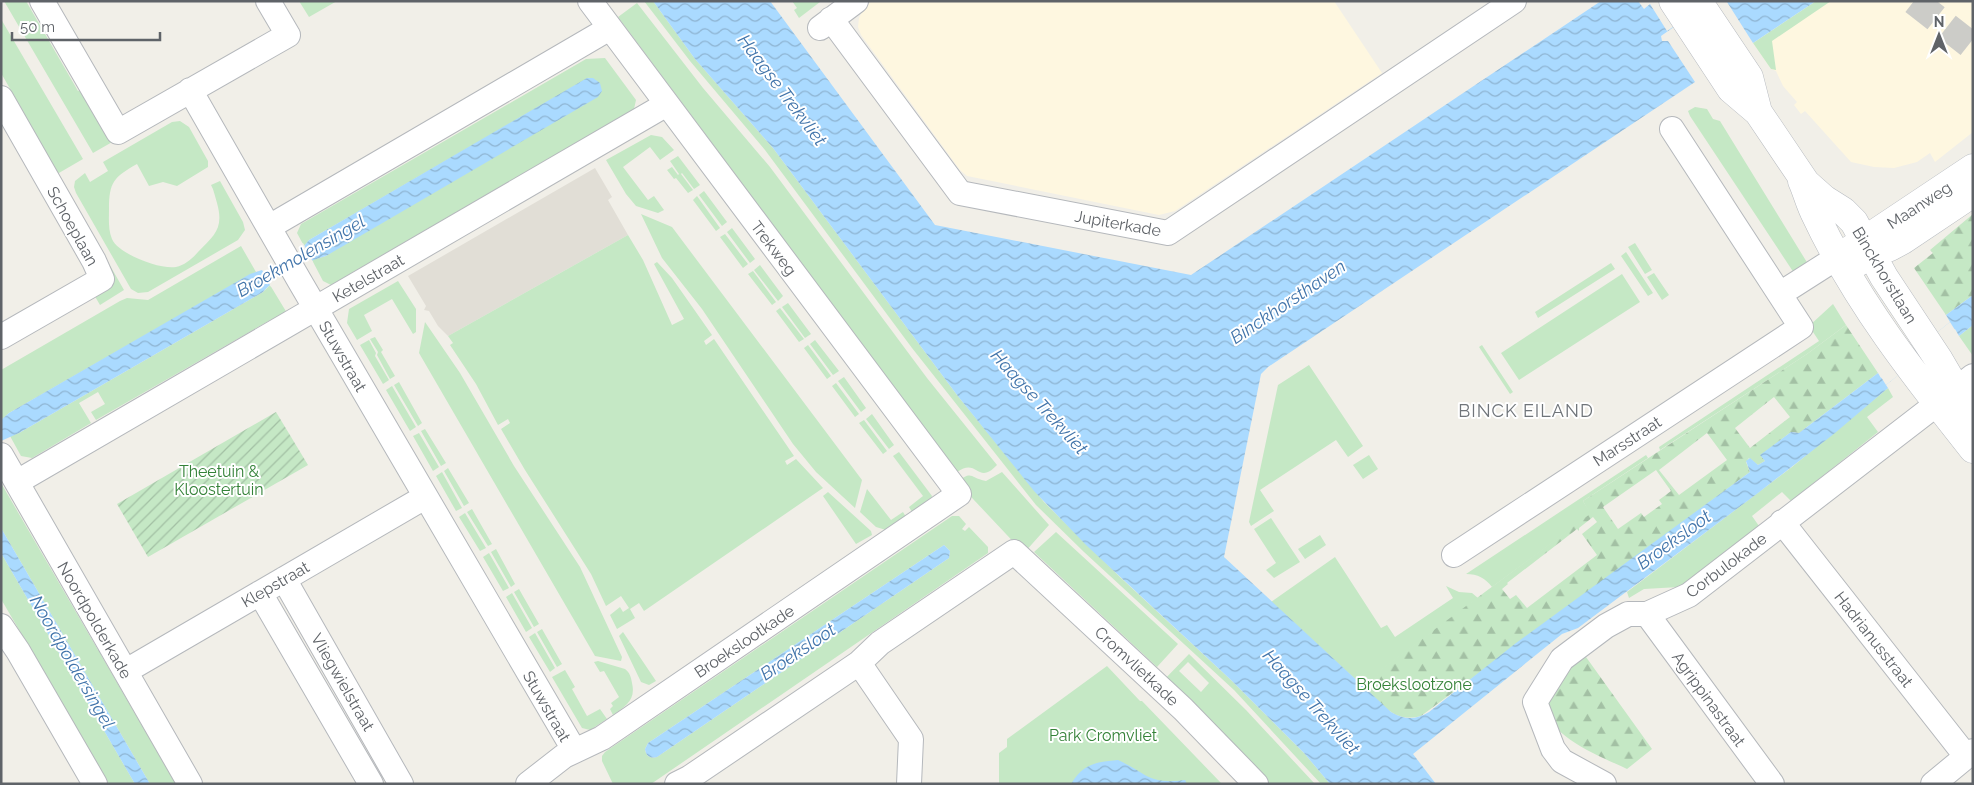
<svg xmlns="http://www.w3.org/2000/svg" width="1974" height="785" viewBox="0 0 1974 785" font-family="Raleway,sans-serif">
	<defs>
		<pattern id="forest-firs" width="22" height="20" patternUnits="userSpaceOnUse" patternTransform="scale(1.25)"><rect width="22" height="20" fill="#c5e8c5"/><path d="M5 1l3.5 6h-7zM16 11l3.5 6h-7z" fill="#a3c0a4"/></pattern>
		<pattern id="garden-furrows" width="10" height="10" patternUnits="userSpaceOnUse" patternTransform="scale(1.25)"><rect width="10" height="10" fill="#c5e8c5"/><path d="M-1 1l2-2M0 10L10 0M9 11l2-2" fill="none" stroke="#a3c0a4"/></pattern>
		<pattern id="water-waves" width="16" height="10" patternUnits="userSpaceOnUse" patternTransform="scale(1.25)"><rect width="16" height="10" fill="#aadaff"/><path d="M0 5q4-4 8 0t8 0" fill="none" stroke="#8eb4d2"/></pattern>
	</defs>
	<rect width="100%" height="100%" fill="#f1efe8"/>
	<!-- commercial -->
	<path fill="#fef7e0" d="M 872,1 L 1334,1 L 1382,73 L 1175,211 L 1159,215 L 967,176 L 960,170 L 861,35 L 858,27 L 859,18 L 864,8 Z
		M 1807,1 L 1973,1 L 1973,132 L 1935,162 L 1930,153 L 1917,162 L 1894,168 L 1874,167 L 1851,162 L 1805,111 L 1801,114 L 1794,105 L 1797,102 L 1783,86 L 1776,71 L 1771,69 L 1753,43 L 1753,36 Z"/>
	<!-- education -->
	<path fill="#e1ded6" d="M 595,168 L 612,197 L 608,200 L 628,235 L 448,336 L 438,326 L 429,311 L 424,310 L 426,306 L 408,276 Z"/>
	<!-- green -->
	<path fill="#c5e8c5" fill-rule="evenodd" d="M 4,1 L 26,1 L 78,91 L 84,88 L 114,141 L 93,153 Z
		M 299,1 L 337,1 L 309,17 Z
		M 644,1 L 653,1 L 695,59 L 773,148 L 957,395 L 1044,502 L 1121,578 L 1231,680 L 1304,753 L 1330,784 L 1321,784 L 1234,690 L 1084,552 L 1036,505 L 912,348 L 765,150 L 690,61 Z
		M 792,1 L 820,1 L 820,2 L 799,18 L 794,10 L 797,8 Z
		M 1816,1 L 1831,1 L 1772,41 L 1776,70 L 1771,69 L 1753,43 Z
		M 637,3 L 703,88 L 770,167 L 927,378 L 997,465 C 977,486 978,457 957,472 L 618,17 Z
		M 1,19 L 83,159 L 52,177 L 22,124 L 28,120 L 1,73 Z
		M 605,58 L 636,100 L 634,109 L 331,285 L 323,281 L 312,260 L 326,256 L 590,77 L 309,240 L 304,246 L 297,233 L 301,224 L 586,59 Z
		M 1695,107 L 1707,109 L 1713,119 L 1720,121 L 1808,264 L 1794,273 L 1690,116 L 1688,111 Z
		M 180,121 L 189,127 L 208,161 L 208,167 L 177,186 L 163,182 L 149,186 L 137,164 C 114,177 109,182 109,209 C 109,218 108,230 112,239 C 118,254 161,270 176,267 C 185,265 192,259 198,252 C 215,235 224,228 217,203 C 215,197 214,190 211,185 L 220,181 L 243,222 L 245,230 L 238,240 L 148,292 L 138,293 L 131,289 L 76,193 L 74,187 L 75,181 L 85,173 L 90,182 L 108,171 L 103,162 L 172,122 Z
		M 651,135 L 662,137 L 674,150 L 660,160 L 650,147 L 623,167 L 648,200 L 654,196 L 664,210 L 658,213 L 636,206 L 626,194 L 606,160 Z
		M 678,156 L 700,185 L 694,189 L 682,173 L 681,174 L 693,190 L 688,193 L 676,178 L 674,179 L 667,170 L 672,167 L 678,175 L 679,174 L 670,161 Z
		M 704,191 L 727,222 L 722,226 L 699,195 Z
		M 697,196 L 720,228 L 716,231 L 693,200 Z
		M 641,214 L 672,227 L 862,480 L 855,508 L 816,472 L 793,444 L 702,309 L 662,258 Z
		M 732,228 L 755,259 L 750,263 L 727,232 Z
		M 725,234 L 748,264 L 743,268 L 720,237 Z
		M 628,235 L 643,260 L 672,325 L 684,319 L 654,264 L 657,262 L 672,278 L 712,335 L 704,341 L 706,345 L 714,339 L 794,456 L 785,461 L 787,465 L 796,459 L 823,488 L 644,611 L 639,603 L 630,609 L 635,618 L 617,629 L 610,615 L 620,607 L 623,612 L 629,608 L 621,596 L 606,606 L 591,574 L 525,470 L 501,429 L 510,423 L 508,419 L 498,425 L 476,384 L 450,345 L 453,343 L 448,336 Z
		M 1635,243 L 1652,270 L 1645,274 L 1628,247 Z
		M 241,246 L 256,272 L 9,413 L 1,420 L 1,370 L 120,301 L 127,298 L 148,300 Z
		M 1626,252 L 1653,293 L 1648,296 L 1621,256 Z
		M 108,262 L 124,290 L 100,305 L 93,293 L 103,264 Z
		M 1611,263 L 1615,269 L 1538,318 L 1535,312 Z
		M 760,265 L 783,296 L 778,301 L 754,270 Z
		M 753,271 L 776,302 L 772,305 L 748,274 Z
		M 1654,273 L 1669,295 L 1662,300 L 1647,277 Z
		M 1622,274 L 1640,302 L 1519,380 L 1501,353 Z
		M 398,281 L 416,309 L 416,332 L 413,334 L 392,299 L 364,315 L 372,331 L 357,340 L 347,323 L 349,309 Z
		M 270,285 L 287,313 L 273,320 L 272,319 L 96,420 L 91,412 L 105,404 L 98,392 L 79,403 L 91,423 L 32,458 L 21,456 L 10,436 L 19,433 L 263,292 Z
		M 788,303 L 811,334 L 805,338 L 782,307 Z
		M 1833,304 L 1846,325 L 1807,354 L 1660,450 L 1659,447 L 1819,341 L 1809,326 Z
		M 780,308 L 804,339 L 799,342 L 776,311 Z
		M 425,322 L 460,373 L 514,466 L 580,567 L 622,657 L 621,661 L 595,656 L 419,353 Z
		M 1973,325 L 1973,356 L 1959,336 Z
		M 375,337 L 383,350 L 381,352 L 395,376 L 390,379 L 377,355 L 378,352 L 370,339 Z
		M 369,340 L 376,353 L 375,356 L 389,380 L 383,384 L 360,345 Z
		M 815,340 L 839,371 L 833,375 L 810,344 Z
		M 808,345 L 831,376 L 827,379 L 804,348 Z
		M 1482,345 L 1513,392 L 1510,394 L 1479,347 Z
		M 1309,365 L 1363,446 L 1348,457 L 1336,440 L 1260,490 L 1274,511 L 1251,526 L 1249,522 L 1278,385 Z
		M 844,377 L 866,408 L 861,412 L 838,381 Z
		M 399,382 L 422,423 L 418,426 L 394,385 Z
		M 836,383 L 859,414 L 855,417 L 832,386 Z
		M 392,386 L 416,427 L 410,431 L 386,390 Z
		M 1888,388 L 1893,397 L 1867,417 L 1878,432 L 1791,501 L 1782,492 L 1752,516 L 1759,526 L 1684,585 L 1679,587 L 1644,589 L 1629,598 L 1627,592 L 1792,467 Z
		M 872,414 L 894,445 L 889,449 L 866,419 Z
		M 864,420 L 887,451 L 883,454 L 859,423 Z
		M 425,429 L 446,463 L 441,466 L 421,431 Z
		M 419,433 L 439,467 L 433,471 L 413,436 Z
		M 899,452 L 932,496 L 931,499 L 912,512 L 909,507 L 923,496 L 893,456 Z
		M 1369,455 L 1378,469 L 1363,479 L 1353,465 Z
		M 1646,455 L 1648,458 L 1583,501 L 1591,514 L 1492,587 C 1485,578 1478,574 1466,574 Z
		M 448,468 L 469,503 L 464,506 L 444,471 Z
		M 442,472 L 462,508 L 456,511 L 436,476 Z
		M 1002,472 L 1049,525 L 1024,553 L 957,482 C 973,470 969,478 986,481 Z
		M 1,483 L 98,650 L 104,646 L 107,651 L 101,655 L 176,784 L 150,784 L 1,528 Z
		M 867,489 L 891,520 L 903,512 L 906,517 L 886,530 L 876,527 L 860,512 Z
		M 828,492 L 871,531 L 872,535 L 856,544 L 823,496 Z
		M 472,509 L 492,544 L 488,546 L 467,512 Z
		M 465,513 L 486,548 L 480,551 L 459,517 Z
		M 952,516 L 959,516 L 966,524 L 962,529 L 965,531 L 969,527 L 988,547 L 988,553 L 651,784 L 613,784 L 602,761 L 602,756 L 605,752 ZM 944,545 L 950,551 L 949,558 L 657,757 C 650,759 646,756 645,749 L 648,743 Z
		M 1271,518 L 1300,562 L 1274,578 L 1266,570 L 1276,563 L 1254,529 Z
		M 1056,532 L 1178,644 L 1157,667 L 1034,552 Z
		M 1320,535 L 1326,545 L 1305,559 L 1298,549 Z
		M 496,549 L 515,584 L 511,587 L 491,552 Z
		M 1,553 L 135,784 L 109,784 L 1,599 Z
		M 489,553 L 509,588 L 503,591 L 483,557 Z
		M 1335,557 L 1381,628 L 1387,625 L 1395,637 L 1453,598 L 1446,586 L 1459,592 L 1472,593 L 1478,598 L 1381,670 L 1367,690 L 1271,602 Z
		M 519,589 L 539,624 L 534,627 L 514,592 Z
		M 512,593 L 532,628 L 526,632 L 506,597 Z
		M 542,629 L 562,664 L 557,667 L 537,632 Z
		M 623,632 L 656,681 L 649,685 L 641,682 L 619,636 Z
		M 535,633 L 555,668 L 550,672 L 529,637 Z
		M 1189,654 L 1246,710 L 1315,784 L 1264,784 L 1162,682 ZM 1188,662 L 1209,683 L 1201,692 L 1179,671 Z
		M 598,661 L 625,669 C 630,673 631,677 632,683 C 636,700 626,706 613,715 L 610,709 L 613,706 L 611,703 L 619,697 L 604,671 L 600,672 L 594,662 Z
		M 1107,666 L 1140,701 L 1142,701 L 1222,784 L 999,784 L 999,753 L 1007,747 L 1007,739 Z
		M 565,670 L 575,687 L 572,689 L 587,716 L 600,709 L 607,719 L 590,730 L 582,728 L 552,677 Z"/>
	<!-- forest -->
	<path fill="url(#forest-firs)" fill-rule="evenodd" d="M 1973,214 L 1973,295 L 1946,315 L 1914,268 L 1933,253 L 1930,250 Z
		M 1846,325 L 1878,373 L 1799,433 L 1791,432 L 1761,455 L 1765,461 L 1758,465 L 1749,458 L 1746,462 L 1750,472 L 1421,716 C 1395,723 1384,706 1367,690 L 1380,670 L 1590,514 L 1583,501 L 1807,354 ZM 1774,397 L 1790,417 L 1750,448 L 1735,428 ZM 1707,433 L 1727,460 L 1679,495 L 1659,470 ZM 1656,470 L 1671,491 L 1659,500 L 1662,504 L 1644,517 L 1641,513 L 1618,529 L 1603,507 ZM 1593,517 L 1597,522 L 1582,534 L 1597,555 L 1527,608 L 1516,595 L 1510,599 L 1502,589 L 1508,584 L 1507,583 L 1577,529 L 1579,531 L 1579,528 Z
		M 1586,657 L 1652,749 L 1627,769 C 1589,751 1512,723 1564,673 C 1570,667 1579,662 1586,657 Z"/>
	<!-- garden -->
	<path fill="url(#garden-furrows)" d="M 276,412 L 308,465 L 148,557 L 117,504 Z"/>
	<!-- water -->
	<path fill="url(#water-waves)" d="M 653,1 L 770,1 L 935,225 L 1191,275 L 1601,1 L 1638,1 L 1644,9 L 1650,4 L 1711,1 L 1661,36 L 1662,41 L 1668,41 L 1695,82 L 1268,367 L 1261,374 L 1224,557 L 1391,712 C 1405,720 1415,720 1429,712 L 1516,643 L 1750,472 L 1746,461 L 1750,458 L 1758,465 L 1765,461 L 1760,455 L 1791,432 L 1799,433 L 1878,373 L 1881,378 L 1950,322 L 1946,315 L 1973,295 L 1973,325 L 1959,336 L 1955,329 L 1886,385 L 1888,388 L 1835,433 L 1758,493 L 1578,628 L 1562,634 L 1413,754 L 1436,784 L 1330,784 L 1304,753 L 1231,680 L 1086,545 L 1034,491 L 957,395 L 773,148 L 695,59 Z
		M 1728,1 L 1816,1 L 1753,43 L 1727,2 Z
		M 587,78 L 593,78 L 600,83 L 602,91 L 598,97 L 326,256 C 305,262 278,275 263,292 L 19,433 L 1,441 L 1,420 L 9,413 L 250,274 L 262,270 L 304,246 L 309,240 Z
		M 1,528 L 150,784 L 135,784 L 1,553 Z
		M 944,545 L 950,551 L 949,558 L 657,757 C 650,759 646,756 645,749 L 648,743 Z
		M 1118,760 C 1147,773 1148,785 1185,780 L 1187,784 L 1071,784 C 1083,764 1095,762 1118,760 Z"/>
	<!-- pier -->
	<path fill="#f1efe8" d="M 1654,1 L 1712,1 L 1667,31 L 1650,4 Z
		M 303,243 L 313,262 L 271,287 L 261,268 Z
		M 1950,322 L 1955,330 L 1886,385 L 1881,377 Z"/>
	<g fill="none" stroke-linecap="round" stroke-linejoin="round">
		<!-- primary-tunnel -->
		<path stroke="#ccccc8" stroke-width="28" stroke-dasharray="28 14" stroke-linecap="butt" d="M 1914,1 L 1973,47"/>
		<defs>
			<path id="street" d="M 42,1 L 118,132 L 288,35 L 268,1
				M 831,19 L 960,193 L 1168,233 L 1514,1
				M 820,28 L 856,1
				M 190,90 L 299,280 L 574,750
				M 1,98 L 94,261 L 102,279 L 1,337
				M 269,227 L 610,28
				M 1780,294 L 1838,257
				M 1,455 L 190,784
				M 17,482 L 667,104
				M 1782,522 L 1966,756
				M 1454,555 L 1801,327 L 1672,129
				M 284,579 L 401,784
				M 260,593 L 371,784
				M 1647,614 L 1772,784
				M 1,626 L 18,651 L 95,784
				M 859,663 L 911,739 L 909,784
				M 126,671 L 425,497
				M 528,784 L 564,756 L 602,738 L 959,494 L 590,1
				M 677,784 L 689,778 L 859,663 L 880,643 L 1014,552 L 1183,709 L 1256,784
				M 1604,784 L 1562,761 L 1553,749 L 1535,702 L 1562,659 L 1606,626 L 1628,614 L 1647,614 L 1689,595 L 1973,376
				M 1933,784 L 1973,751"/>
			<path id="secondary" d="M 1673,1 L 1731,89 L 1758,112 L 1806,183 L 1824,199 L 1843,211 L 1854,222 L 1884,277 L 1939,360 L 1956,389 L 1973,412
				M 1698,1 L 1749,77 L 1758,112
				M 1802,181 C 1807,192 1810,205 1816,216 C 1856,301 1915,376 1973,449
				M 1850,250 L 1973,168
				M 1857,263 L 1873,253 L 1890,247 L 1903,240 L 1973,193"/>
		</defs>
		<!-- street casing -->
		<use href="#street" stroke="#b5b8bc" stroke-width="26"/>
		<!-- secondary casing -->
		<use href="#secondary" stroke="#b6babf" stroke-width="29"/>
		<!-- street -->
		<use href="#street" stroke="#fff" stroke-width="24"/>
		<!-- secondary -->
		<use href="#secondary" stroke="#fff" stroke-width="28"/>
	</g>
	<g text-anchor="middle" stroke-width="4" stroke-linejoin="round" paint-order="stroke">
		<!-- street labels -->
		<g font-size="16" fill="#5f6368" stroke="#fff">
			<text transform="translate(1919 205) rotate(-33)" y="6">Maanweg</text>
			<text transform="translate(1118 223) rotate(10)" y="6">Jupiterkade</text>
			<text transform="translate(73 226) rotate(61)" y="6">Schoeplaan</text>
			<text transform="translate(774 248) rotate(53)" y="6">Trekweg</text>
			<text transform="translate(1885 275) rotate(59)" y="6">Binckhorstlaan</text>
			<text transform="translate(368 278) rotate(-30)" y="6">Ketelstraat</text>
			<text transform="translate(343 356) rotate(60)" y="6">Stuwstraat</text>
			<text transform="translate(1627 441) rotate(-33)" y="6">Marsstraat</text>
			<text transform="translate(1726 565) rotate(-37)" y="6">Corbulokade</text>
			<text transform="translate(275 584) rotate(-30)" y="6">Klepstraat</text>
			<text transform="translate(95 620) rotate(60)" y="6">Noordpolderkade</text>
			<text transform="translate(1874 639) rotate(52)" y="6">Hadrianusstraat</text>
			<text transform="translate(744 641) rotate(-34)" y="6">Broekslootkade</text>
			<text transform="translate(1137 666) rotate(43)" y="6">Cromvlietkade</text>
			<text transform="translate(343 682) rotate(60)" y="6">Vliegwielstraat</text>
			<text transform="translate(1709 699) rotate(54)" y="6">Agrippinastraat</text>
			<text transform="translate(547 706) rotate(60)" y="6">Stuwstraat</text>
		</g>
		<!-- park labels -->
		<g font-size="16" fill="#348238" stroke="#fff">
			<text x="219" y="477">Theetuin &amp;<tspan x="219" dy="18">Kloostertuin</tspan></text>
			<text x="1414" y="690">Broekslootzone</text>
			<text x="1103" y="741">Park Cromvliet</text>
		</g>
		<!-- water labels -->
		<g font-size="18" font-style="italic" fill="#4174aa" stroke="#fff">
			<text transform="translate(782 90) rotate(53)" y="6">Haagse Trekvliet</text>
			<text transform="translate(301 256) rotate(-30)" y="6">Broekmolensingel</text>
			<text transform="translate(1288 302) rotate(-34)" y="6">Binckhorsthaven</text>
			<text transform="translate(1039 402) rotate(48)" y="6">Haagse Trekvliet</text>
			<text transform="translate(1674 540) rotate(-36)" y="6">Broeksloot</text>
			<text transform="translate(798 652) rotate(-34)" y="6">Broeksloot</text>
			<text transform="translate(72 662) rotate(60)" y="6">Noordpoldersingel</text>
			<text transform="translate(1311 702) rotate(48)" y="6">Haagse Trekvliet</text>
		</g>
		<!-- neighbourhood labels -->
		<g font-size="18" letter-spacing="1" fill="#70757a" stroke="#fff">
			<text x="1526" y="417">BINCK EILAND</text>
		</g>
	</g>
	<!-- border -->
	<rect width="1974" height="785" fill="none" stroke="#5f6368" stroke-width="5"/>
	<!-- north arrow -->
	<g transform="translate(1939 35)" stroke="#ffffff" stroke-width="4" paint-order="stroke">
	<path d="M0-4L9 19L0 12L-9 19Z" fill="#5f6368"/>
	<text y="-8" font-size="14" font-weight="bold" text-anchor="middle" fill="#5f6368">N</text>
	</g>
	<!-- scale -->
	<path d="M12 32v8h148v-8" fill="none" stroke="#5f6368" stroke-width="2.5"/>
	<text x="20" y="32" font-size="15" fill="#5f6368" stroke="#ffffff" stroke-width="4" paint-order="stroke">50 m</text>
</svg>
